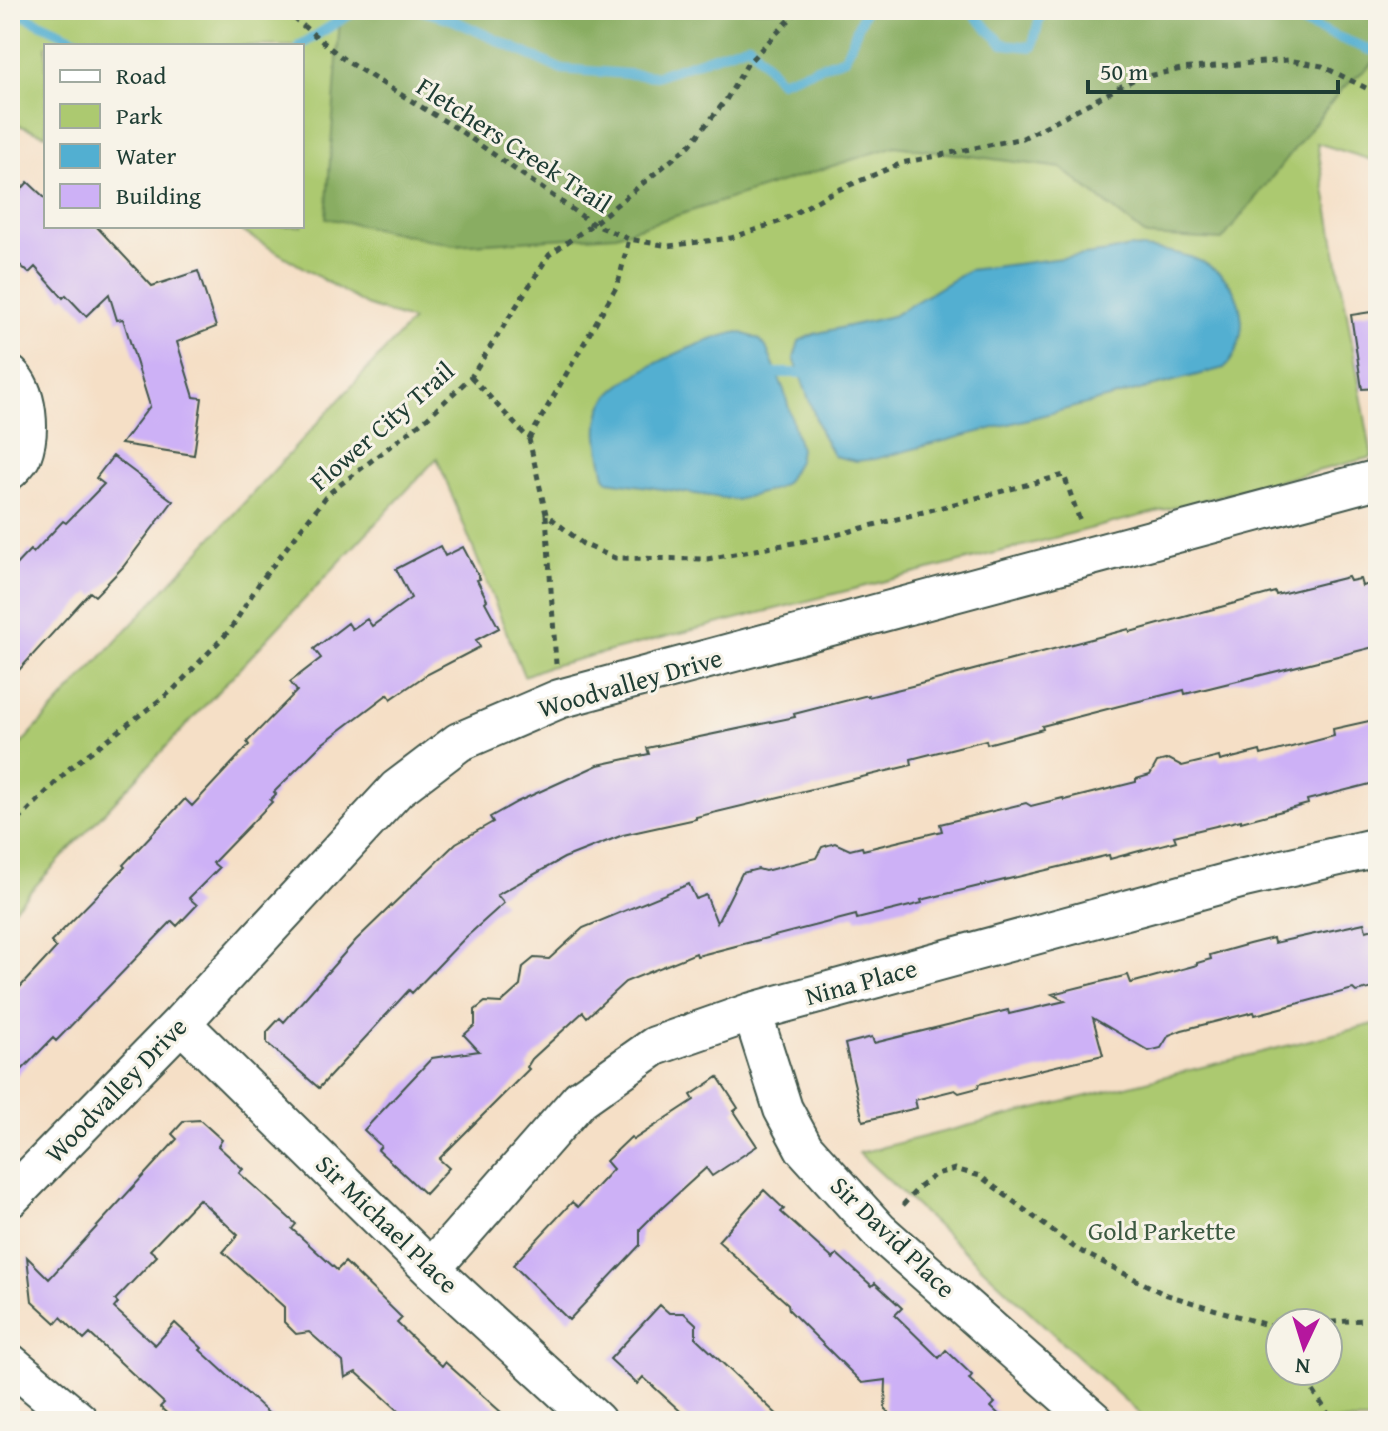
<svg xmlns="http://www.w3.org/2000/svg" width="1388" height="1431" viewBox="0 0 1388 1431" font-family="'Gentium Book Plus',serif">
	<rect width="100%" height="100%" fill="#f7f3e8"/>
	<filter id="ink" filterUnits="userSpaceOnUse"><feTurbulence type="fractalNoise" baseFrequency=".0125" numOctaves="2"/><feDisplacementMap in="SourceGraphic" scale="16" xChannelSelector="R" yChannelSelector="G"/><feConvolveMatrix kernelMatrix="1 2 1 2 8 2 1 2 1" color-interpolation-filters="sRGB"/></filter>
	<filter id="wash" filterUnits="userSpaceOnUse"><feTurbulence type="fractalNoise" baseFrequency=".006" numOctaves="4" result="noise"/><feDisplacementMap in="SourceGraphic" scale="32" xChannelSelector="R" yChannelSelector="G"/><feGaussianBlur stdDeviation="1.8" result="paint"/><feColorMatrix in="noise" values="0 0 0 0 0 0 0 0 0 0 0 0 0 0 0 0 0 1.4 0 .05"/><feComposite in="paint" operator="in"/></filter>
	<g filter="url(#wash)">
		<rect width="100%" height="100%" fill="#f5dfc6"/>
		<!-- green -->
		<path fill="#acc970" stroke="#668352" stroke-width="2" fill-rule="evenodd" d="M 10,10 L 1378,10 L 1378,162 L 1317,143 L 1372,457 L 544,668 L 524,676 L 437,458 L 10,913 L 10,756 L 412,321 L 366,305 L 233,226 L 302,226 L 302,46 L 46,46 L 46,135 L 10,122 Z
			M 1378,1023 L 1378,1421 L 1147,1421 L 859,1153 ZM 1280,1323 L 1328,1323 L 1328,1371 L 1280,1371 Z"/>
		<!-- forest -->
		<path fill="#89ad62" stroke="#54754b" stroke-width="2" d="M 358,10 L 572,10 L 586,15 L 655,10 L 1378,10 L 1378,59 L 1342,89 L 1222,240 L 1147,236 L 1061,168 L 895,146 L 616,235 L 454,245 L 326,218 L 340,17 Z"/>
		<!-- water -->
		<path fill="#52afd1" stroke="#387682" stroke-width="2" d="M 1129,247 C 1180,250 1238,260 1242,322 C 1242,337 1236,358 1224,368 L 875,459 L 856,461 L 834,456 L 821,433 L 794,358 L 799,341 L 814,334 L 892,316 L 969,270 L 1108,252 Z
			M 739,332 L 759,339 L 766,347 L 784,390 L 800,449 L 798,461 L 786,482 L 775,489 L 736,500 L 608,481 L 605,476 C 600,453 592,425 604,403 C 620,374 706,338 739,332 Z"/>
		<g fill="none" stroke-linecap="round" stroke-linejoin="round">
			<!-- stream -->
			<path stroke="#52afd1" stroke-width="10" d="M 11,10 L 90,46
				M 420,10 L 453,20 L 560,69 L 656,76 L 749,44 L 780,81 L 845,58 L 865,10
				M 969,10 L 1003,44 L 1032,47 L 1042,10
				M 1270,10 L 1370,50 L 1378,48
				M 299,46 L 357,10
				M 777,373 L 800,373"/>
		</g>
		<g id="blocks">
			<!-- building -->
			<path fill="#cdb1f6" d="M 28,182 L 46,199 L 46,226 L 96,226 L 152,286 L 198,271 L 216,327 L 177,342 L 194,397 L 202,398 L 194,455 L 121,444 L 150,406 L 123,319 L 117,320 L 109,294 L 86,316 L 66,295 L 63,298 L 35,267 L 29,273 L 10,256 L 10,202 Z
				M 1378,311 L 1378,388 L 1362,389 L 1351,315 Z
				M 113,456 L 173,501 L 123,567 L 95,596 L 90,592 L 10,680 L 10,571 L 30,550 L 33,553 L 63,521 L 66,523 L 104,484 L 96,478 Z
				M 440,546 L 445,556 L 463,547 L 480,579 L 477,580 L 487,600 L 485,602 L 499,628 L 476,640 L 480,647 L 426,675 L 391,699 L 388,694 L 322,744 L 274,792 L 276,794 L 270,800 L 272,802 L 213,863 L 219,868 L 189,898 L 197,905 L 177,926 L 172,921 L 56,1041 L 53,1038 L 10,1082 L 10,998 L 56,948 L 51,942 L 125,867 L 123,865 L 185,799 L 192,806 L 249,745 L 247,742 L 297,691 L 290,682 L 321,658 L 314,649 L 348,623 L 352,629 L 367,619 L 372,626 L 411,598 L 396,569 Z
				M 1348,577 L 1350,581 L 1360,579 L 1362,586 L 1378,582 L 1378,646 L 1185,694 L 1184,690 L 1119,706 L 1042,726 L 1043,729 L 987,744 L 986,740 L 911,759 L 912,765 L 696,817 L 696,819 L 623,835 L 564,858 L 497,895 L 504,903 L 465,938 L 412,993 L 409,990 L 319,1088 L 267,1043 L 267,1032 L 280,1018 L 284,1022 L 356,940 L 456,843 L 493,822 L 490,817 L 517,802 L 598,765 L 649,754 L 647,748 L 795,717 L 794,714 L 868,695 L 868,697 L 928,682 L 1129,629 L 1130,632 L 1275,592 L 1276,595 Z
				M 1378,719 L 1378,782 L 1307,800 L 1308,804 L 1241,822 L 1241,820 L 1174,836 L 1176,841 L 1110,859 L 1109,855 L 921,900 L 922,903 L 857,919 L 856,915 L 697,956 L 696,953 L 625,982 L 587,1017 L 583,1012 L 532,1059 L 527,1067 L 529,1069 L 439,1159 L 449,1168 L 425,1194 L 378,1150 L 381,1146 L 364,1130 L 432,1058 L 479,1051 L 464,1035 L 475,1025 L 475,1010 L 485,1002 L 501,1003 L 520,986 L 523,967 L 534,958 L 549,959 L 583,928 L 689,884 L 696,899 L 706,895 L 717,923 L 742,873 L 758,869 L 765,871 L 816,858 L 822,847 L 835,843 L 850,850 L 862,847 L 863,850 L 942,831 L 940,824 L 993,811 L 1026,803 L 1031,806 L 1063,798 L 1064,800 L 1136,782 L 1136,779 L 1150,775 L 1157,762 L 1169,759 L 1182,766 L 1219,757 L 1220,761 L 1260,751 L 1261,755 L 1334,736 L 1333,729 Z
				M 1364,923 L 1366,931 L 1378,928 L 1378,987 L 1356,992 L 1353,989 L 1255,1015 L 1254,1012 L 1182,1030 L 1169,1035 L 1161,1048 L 1149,1051 L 1093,1018 L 1103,1055 L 979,1084 L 978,1088 L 959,1093 L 955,1090 L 915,1100 L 917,1108 L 863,1121 L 845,1044 L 872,1037 L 874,1043 L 1008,1010 L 1009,1014 L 1065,1001 L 1052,994 L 1128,975 L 1131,983 L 1197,965 L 1197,963 L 1211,959 L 1210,955 L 1249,944 L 1273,938 L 1274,943 Z
				M 718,1077 L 738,1108 L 734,1111 L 757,1146 L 712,1176 L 706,1168 L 651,1218 L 640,1229 L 640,1245 L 569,1320 L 513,1265 L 572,1202 L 578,1207 L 613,1169 L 606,1161 L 631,1137 L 633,1140 L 694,1100 L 691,1095 Z
				M 200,1120 L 222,1140 L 218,1146 L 243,1169 L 239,1173 L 296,1224 L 292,1229 L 337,1270 L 345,1262 L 402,1318 L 397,1323 L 442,1366 L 445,1362 L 511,1421 L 410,1421 L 356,1372 L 345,1378 L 343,1362 L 309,1332 L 296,1334 L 284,1322 L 284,1307 L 223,1252 L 238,1235 L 199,1199 L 150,1250 L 157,1256 L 115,1300 L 118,1303 L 114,1308 L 155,1345 L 175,1323 L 202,1348 L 200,1350 L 277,1421 L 175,1421 L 160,1407 L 164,1403 L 90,1334 L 84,1340 L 61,1317 L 56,1323 L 32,1301 L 27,1257 L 49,1279 L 177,1139 L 172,1134 L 184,1121 Z
				M 764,1190 L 784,1209 L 781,1212 L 833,1259 L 837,1254 L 872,1286 L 875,1283 L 902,1308 L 895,1315 L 939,1358 L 946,1350 L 972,1375 L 969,1379 L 995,1403 L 991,1407 L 1006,1421 L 898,1421 L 885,1409 L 886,1380 L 862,1383 L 789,1310 L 788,1304 L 718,1241 Z
				M 660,1305 L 669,1313 L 684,1313 L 696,1324 L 696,1338 L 784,1421 L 691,1421 L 643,1377 L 637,1384 L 610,1359 Z"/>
		</g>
	</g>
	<g filter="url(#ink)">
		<use href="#blocks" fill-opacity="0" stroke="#3f554a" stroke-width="2"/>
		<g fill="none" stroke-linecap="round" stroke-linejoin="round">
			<defs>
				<path id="minor" d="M 10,375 C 28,392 31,432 22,455 C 20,460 14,466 10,470
					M 752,1012 L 783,1109 L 804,1148 L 879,1231 L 1094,1421
					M 181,1023 L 431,1269 L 596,1421
					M 10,1198 L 181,1023 L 397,789 L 459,742 L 559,699 L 1378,479
					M 431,1269 L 580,1099 L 655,1046 L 752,1012 L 1244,878 L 1378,847
					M 10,1363 L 79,1421"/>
			</defs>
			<!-- minor casing -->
			<use href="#minor" stroke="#3f554a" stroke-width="42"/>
			<!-- path -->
			<path stroke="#3f554a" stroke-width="5" stroke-dasharray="6 6" stroke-linecap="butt" d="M 284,10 L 346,61 L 456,128 L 593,224 L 629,239 L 668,246 L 731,238 L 781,221 L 831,193 L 902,163 L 1023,138 L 1135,79 L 1181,69 L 1289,60 L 1322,66 L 1378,94
				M 471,377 L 529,439 L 546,514 L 583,544 L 615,558 L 707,559 L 832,536 L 1064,475 L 1081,524
				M 529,439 L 618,284 L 629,239
				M 546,515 L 556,664
				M 10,829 L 71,767 L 173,690 L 230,630 L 260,582 L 328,494 L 427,418 L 471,377 L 549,255 L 593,224 L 690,145 L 726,100 L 748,63 L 799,10
				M 903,1205 L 919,1187 L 936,1174 L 955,1169 L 980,1176 L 1075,1248 L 1164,1294 L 1270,1326 L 1280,1326
				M 1319,1323 L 1378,1319
				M 1270,1326 L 1280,1342
				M 1300,1371 L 1333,1421
				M 1373,1421 L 1378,1413"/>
			<!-- minor -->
			<use href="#minor" stroke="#fff" stroke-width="38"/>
		</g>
	</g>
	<g text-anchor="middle" stroke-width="6" stroke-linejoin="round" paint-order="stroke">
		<!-- street labels -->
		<g font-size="26" fill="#1f3d34" stroke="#f7f3e8">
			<text transform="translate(514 145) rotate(33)" y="9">Fletchers Creek Trail</text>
			<text transform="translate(382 426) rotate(-41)" y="9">Flower City Trail</text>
			<text transform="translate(630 683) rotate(-16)" y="9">Woodvalley Drive</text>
			<text transform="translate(861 982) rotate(-15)" y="9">Nina Place</text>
			<text transform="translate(116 1090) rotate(-46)" y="9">Woodvalley Drive</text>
			<text transform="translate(387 1224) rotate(44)" y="9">Sir Michael Place</text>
			<text transform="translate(893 1237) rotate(44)" y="9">Sir David Place</text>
		</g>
		<!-- park labels -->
		<g font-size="26" fill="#3b5940" stroke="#f7f3e8">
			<text x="1162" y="1240">Gold Parkette</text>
		</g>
	</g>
	<!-- margin -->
	<rect width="1388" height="1431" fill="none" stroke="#f7f3e8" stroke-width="40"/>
	<!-- legend -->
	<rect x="44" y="44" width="260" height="184" fill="#f7f3e8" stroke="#a1aaa0" stroke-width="2"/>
	<rect x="60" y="70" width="40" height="12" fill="#ffffff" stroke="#a1aaa0" stroke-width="2"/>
	<text x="116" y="84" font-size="24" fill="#1f3d34">Road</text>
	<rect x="60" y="104" width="40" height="24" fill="#acc970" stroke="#a1aaa0" stroke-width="2"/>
	<text x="116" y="124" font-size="24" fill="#1f3d34">Park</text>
	<rect x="60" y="144" width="40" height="24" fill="#52afd1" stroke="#a1aaa0" stroke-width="2"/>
	<text x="116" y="164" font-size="24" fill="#1f3d34">Water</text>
	<rect x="60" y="184" width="40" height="24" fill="#cdb1f6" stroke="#a1aaa0" stroke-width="2"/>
	<text x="116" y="204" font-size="24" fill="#1f3d34">Building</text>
	<!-- north arrow -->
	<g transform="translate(1304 1347) rotate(184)"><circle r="38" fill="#f7f3e8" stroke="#a1aaa0" stroke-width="2"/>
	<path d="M0-6L14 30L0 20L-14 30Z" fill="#b5179e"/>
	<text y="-12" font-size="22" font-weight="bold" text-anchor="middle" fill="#1f3d34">N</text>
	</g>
	<!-- scale -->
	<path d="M1088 80v12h250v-12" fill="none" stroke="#1f3d34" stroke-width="4"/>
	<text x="1100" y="80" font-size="24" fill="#1f3d34" stroke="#f7f3e8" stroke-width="6" paint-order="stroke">50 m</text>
</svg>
